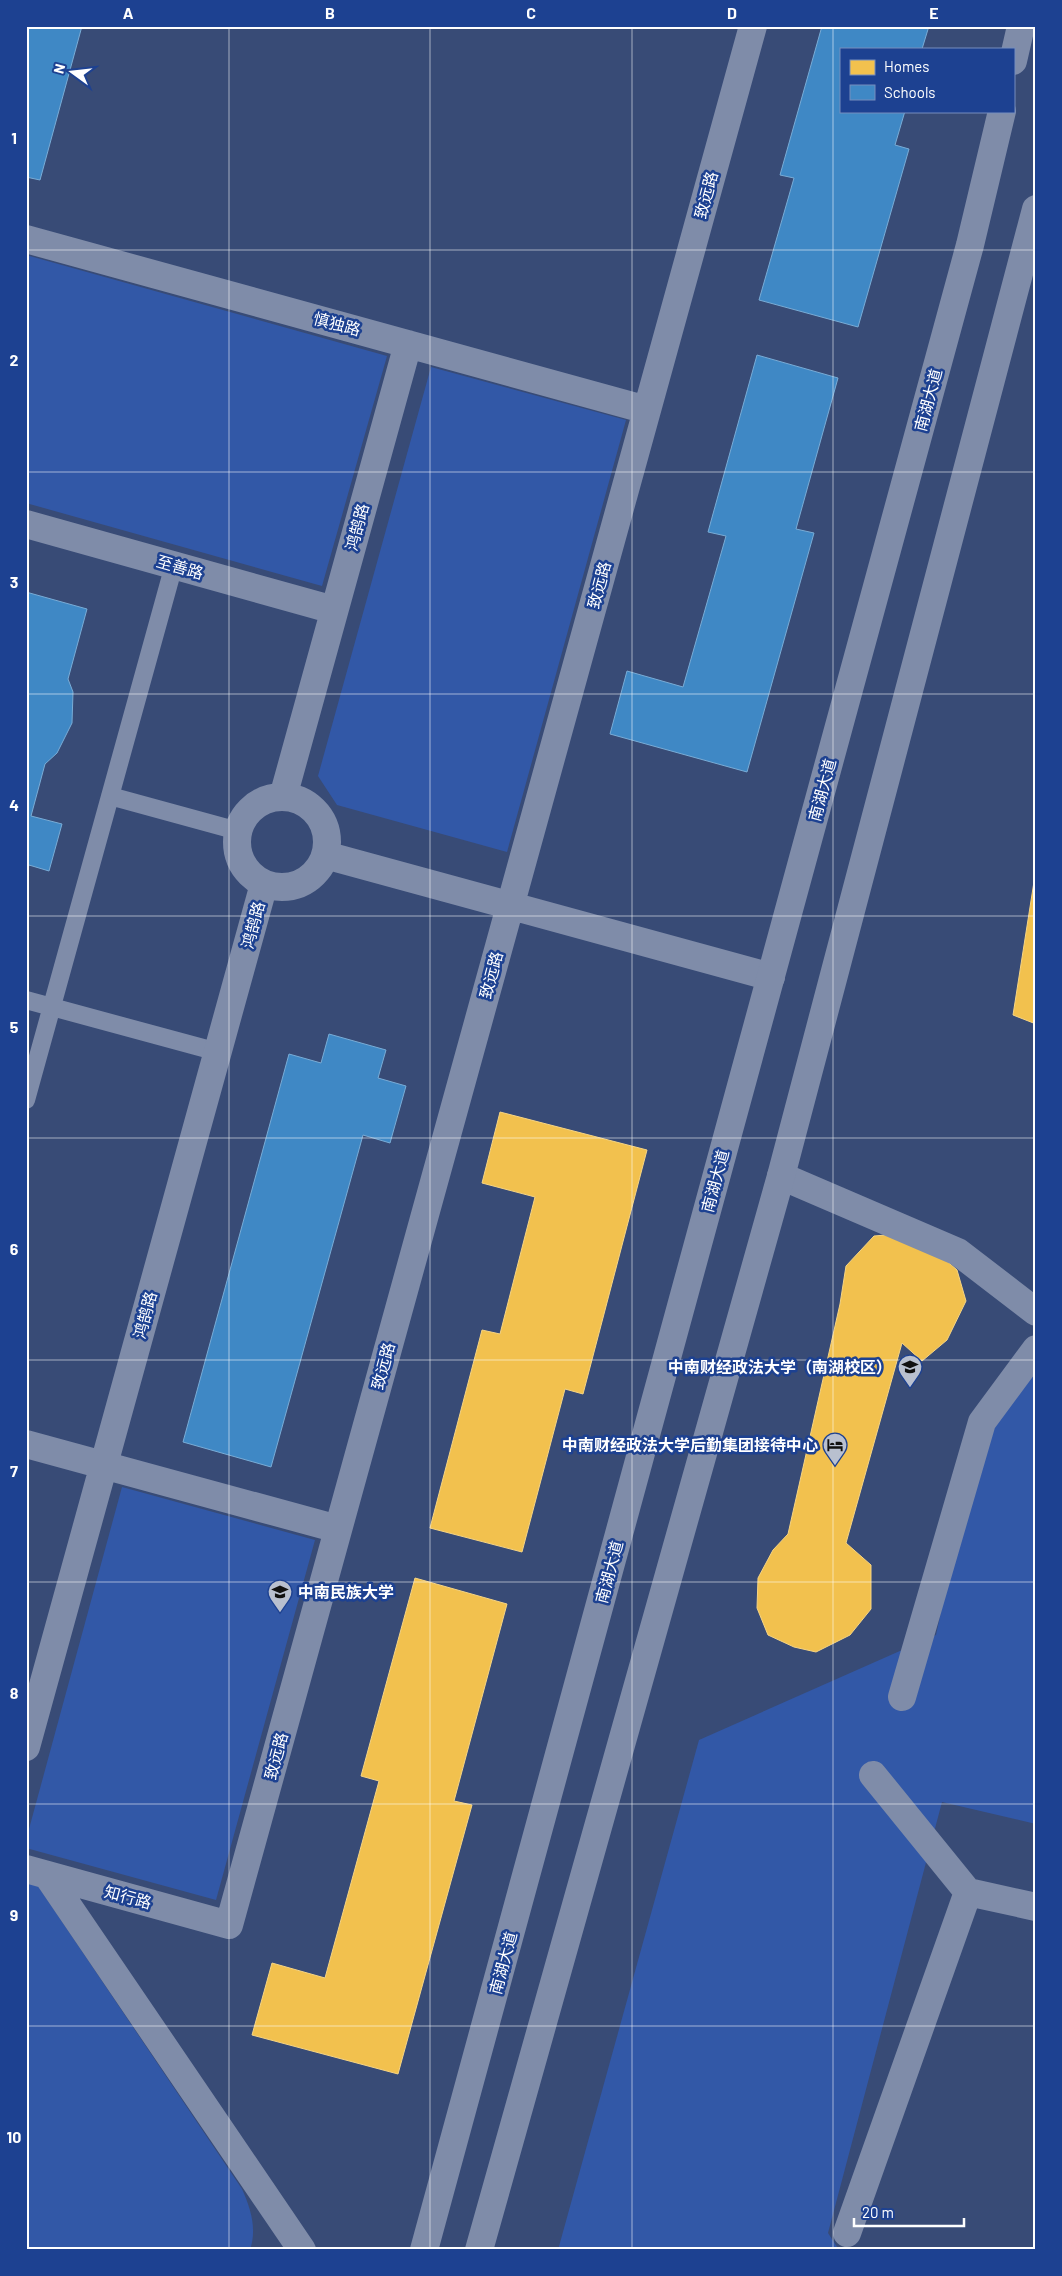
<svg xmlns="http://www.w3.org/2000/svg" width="1062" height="2276" viewBox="0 0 1062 2276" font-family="Barlow,'Noto Sans SC',sans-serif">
	<rect width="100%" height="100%" fill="#384b76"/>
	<!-- green -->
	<path fill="#3258a7" d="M 26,255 L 387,356 L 322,586 L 26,503 Z
		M 431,367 L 626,420 L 507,852 L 337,805 L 318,776 Z
		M 1036,1339 L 1036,1824 L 942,1802 L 828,2233 L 839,2250 L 558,2250 L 699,1740 L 936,1635 L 982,1422 Z
		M 122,1487 L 315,1540 L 216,1900 L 26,1848 L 26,1840 Z
		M 26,1883 L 38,1886 L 242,2189 C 251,2209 257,2229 250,2250 L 26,2250 Z"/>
	<!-- homes -->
	<path fill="#f2c14e" stroke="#f6d483" d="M 1036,869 L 1036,1024 L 1013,1015 Z
		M 500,1112 L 647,1150 L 583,1394 L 565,1389 L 522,1552 L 430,1528 L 482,1330 L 500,1334 L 535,1197 L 482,1183 Z
		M 898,1234 L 929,1245 L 957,1270 L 966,1301 L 947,1340 L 922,1361 L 902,1343 L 846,1543 L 871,1565 L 871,1609 L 850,1635 L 816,1652 L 794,1647 L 768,1635 L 757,1608 L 758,1578 L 773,1550 L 788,1534 L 840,1304 L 846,1266 L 874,1236 Z
		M 415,1578 L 507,1604 L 454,1801 L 472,1805 L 398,2074 L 252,2035 L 272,1963 L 325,1978 L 379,1781 L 361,1776 Z"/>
	<!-- schools -->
	<path fill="#3f88c5" stroke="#79acd6" d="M 26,26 L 82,26 L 40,180 L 26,177 Z
		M 822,26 L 929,26 L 922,49 L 841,49 L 841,111 L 905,111 L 895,145 L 909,149 L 858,327 L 759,300 L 794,178 L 780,175 Z
		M 757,355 L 838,378 L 796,529 L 814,533 L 747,772 L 610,734 L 627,671 L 683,687 L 726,536 L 708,532 Z
		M 26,592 L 87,609 L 68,679 L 73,692 L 72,723 L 57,753 L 45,764 L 31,816 L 62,824 L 49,871 L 29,865 L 26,875 Z
		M 329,1034 L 386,1050 L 378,1078 L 406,1086 L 390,1143 L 363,1135 L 271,1467 L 183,1442 L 289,1054 L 321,1063 Z"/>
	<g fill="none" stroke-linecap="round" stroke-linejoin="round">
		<!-- service -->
		<path stroke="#7f8ca9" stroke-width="18" d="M 110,796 L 238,831
			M 26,1000 L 218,1052
			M 26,1100 L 174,565"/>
		<!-- minor -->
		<path stroke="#7f8ca9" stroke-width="28" d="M 26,239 L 647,410
			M 26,524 L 334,610
			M 283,797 L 408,344
			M237 842a45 45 0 1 1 90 0a45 45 0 1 1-90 0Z
			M 325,855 L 771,977
			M 781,1176 L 958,1252 L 1036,1312
			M 26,1444 L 338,1529
			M 902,1697 L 982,1422 L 1036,1349
			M 26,1747 L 264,884
			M 873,1775 L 968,1892 L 1036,1907
			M 26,1869 L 229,1925 L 753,26
			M 47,1875 L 302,2250
			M 847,2233 L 968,1892"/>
		<!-- primary -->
		<path stroke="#7f8ca9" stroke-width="28" d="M 1013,61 L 1021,26
			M 424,2250 L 970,245 L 1002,111
			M 479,2250 L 781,1176 L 1036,209"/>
	</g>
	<!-- grid -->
	<path fill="none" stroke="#fff" stroke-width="1" stroke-opacity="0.55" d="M 229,26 L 229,2250M 430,26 L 430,2250M 632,26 L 632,2250M 833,26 L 833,2250M 26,250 L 1036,250M 26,472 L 1036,472M 26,694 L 1036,694M 26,916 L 1036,916M 26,1138 L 1036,1138M 26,1360 L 1036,1360M 26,1582 L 1036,1582M 26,1804 L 1036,1804M 26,2026 L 1036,2026"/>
	<!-- icons -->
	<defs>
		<symbol id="university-pin" viewBox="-11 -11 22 30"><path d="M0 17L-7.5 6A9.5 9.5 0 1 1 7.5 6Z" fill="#b9c0cf" stroke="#1d4191"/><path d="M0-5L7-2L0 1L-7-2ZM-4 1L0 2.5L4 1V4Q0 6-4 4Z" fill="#111"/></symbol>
		<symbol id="hotel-pin" viewBox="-11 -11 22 30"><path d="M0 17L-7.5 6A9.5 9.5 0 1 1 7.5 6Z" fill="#b9c0cf" stroke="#1d4191"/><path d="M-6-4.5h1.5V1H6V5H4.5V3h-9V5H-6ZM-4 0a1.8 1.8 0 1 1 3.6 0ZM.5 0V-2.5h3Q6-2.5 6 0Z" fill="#111"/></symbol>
	</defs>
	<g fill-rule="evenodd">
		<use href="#university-pin" x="896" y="1353" width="28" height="38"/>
		<use href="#hotel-pin" x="821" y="1431" width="28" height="38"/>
		<use href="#university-pin" x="266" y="1578" width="28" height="38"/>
	</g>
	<g text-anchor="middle" stroke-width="5" stroke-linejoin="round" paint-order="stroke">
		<!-- street labels -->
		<g font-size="16" fill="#fff" stroke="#1d4191">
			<text transform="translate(706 195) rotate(-75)" y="6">致远路</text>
			<text transform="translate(337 324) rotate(15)" y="6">慎独路</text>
			<text transform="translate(928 400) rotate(-75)" y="6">南湖大道</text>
			<text transform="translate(357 527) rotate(-75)" y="6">鸿鹄路</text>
			<text transform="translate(180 567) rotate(16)" y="6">至善路</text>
			<text transform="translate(599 585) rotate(-75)" y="6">致远路</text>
			<text transform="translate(822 790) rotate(-75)" y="6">南湖大道</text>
			<text transform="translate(253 925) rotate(-75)" y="6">鸿鹄路</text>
			<text transform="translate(491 975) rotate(-75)" y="6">致远路</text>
			<text transform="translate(715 1181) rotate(-75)" y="6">南湖大道</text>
			<text transform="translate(145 1315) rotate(-75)" y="6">鸿鹄路</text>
			<text transform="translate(383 1366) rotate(-75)" y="6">致远路</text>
			<text transform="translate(609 1572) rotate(-75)" y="6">南湖大道</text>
			<text transform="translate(276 1756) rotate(-75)" y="6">致远路</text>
			<text transform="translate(128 1897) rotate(15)" y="6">知行路</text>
			<text transform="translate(503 1963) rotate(-75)" y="6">南湖大道</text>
		</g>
		<!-- poi labels -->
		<g font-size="16" font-weight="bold" fill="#fff" stroke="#1d4191" text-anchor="end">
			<text x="892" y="1373">中南财经政法大学（南湖校区）</text>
			<text x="818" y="1451">中南财经政法大学后勤集团接待中心</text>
			<text x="298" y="1598" text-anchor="start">中南民族大学</text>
		</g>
	</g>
	<!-- border -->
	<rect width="1062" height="2276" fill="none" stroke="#1d4191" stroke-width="55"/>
	<!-- legend -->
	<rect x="840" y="48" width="175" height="65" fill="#1d4191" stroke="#778dbd"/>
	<rect x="850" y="60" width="25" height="15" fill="#f2c14e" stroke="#778dbd"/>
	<text x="884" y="72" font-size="15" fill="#ffffff">Homes</text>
	<rect x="850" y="85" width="25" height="15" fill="#3f88c5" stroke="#778dbd"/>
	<text x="884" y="98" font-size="15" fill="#ffffff">Schools</text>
	<!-- north arrow -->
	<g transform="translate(72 72) rotate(285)" stroke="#1d4191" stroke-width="4" paint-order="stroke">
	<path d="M0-4L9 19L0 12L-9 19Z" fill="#ffffff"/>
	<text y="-8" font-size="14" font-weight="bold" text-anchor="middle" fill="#ffffff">N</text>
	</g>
	<!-- scale -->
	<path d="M854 2218v8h110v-8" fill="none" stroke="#ffffff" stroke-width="2.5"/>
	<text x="862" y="2218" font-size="15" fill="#ffffff" stroke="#1d4191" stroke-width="4" paint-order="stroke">20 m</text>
	<rect x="28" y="28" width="1006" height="2220" fill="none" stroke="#fff" stroke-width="2"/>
	<g font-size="16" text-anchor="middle" font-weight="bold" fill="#fff">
		<text x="128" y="19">A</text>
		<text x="330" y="19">B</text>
		<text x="531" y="19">C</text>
		<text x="732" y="19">D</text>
		<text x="934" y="19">E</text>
		<text x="14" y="144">1</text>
		<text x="14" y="366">2</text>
		<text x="14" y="588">3</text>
		<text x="14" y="811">4</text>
		<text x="14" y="1033">5</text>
		<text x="14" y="1255">6</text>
		<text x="14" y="1477">7</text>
		<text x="14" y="1699">8</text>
		<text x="14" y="1921">9</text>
		<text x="14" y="2143">10</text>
	</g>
</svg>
